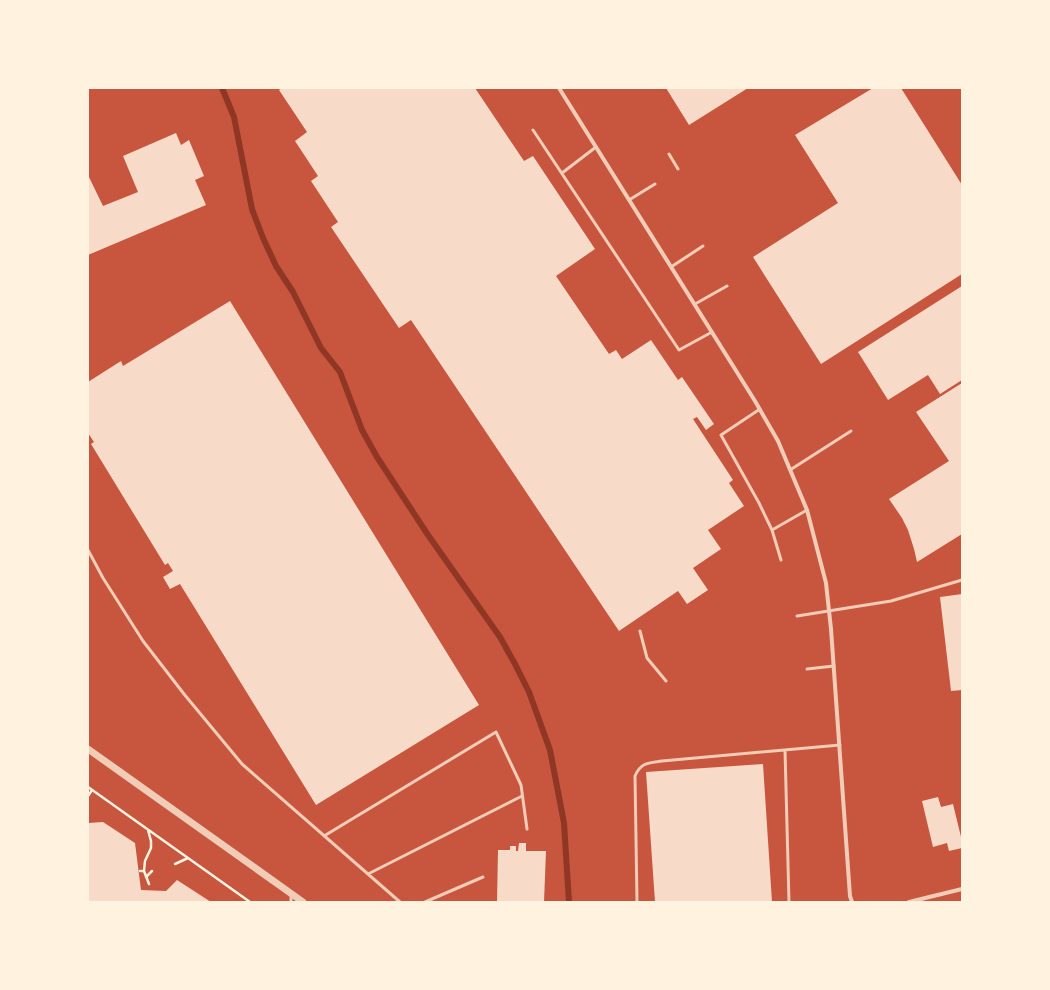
<svg xmlns="http://www.w3.org/2000/svg" width="1050" height="990" viewBox="0 0 1050 990" font-family="Helvetica,sans-serif">
	<rect width="100%" height="100%" fill="#c8553d"/>
	<g fill="none" stroke-linecap="round" stroke-linejoin="round">
		<!-- stream -->
		<path stroke="#8f3625" stroke-width="6" d="M 222,88 L 234,117 L 252,209 L 263,238 L 276,266 L 293,292 L 321,348 L 340,372 L 362,430 L 377,457 L 428,535 L 500,637 L 515,664 L 529,692 L 550,750 L 564,823 L 569,902"/>
	</g>
	<!-- building -->
	<path fill="#f7dbc8" d="M 282,88 L 475,88 L 524,161 L 533,156 L 595,249 L 556,276 L 609,354 L 616,350 L 622,359 L 651,340 L 678,380 L 682,377 L 714,424 L 706,430 L 697,417 L 693,419 L 733,480 L 729,483 L 744,506 L 708,530 L 721,549 L 693,568 L 708,590 L 687,604 L 678,591 L 619,631 L 411,320 L 399,328 L 331,227 L 338,222 L 311,181 L 318,176 L 295,141 L 307,132 L 279,90 Z
		M 666,88 L 748,88 L 689,125 Z
		M 873,88 L 901,88 L 962,185 L 962,274 L 821,364 L 753,257 L 838,203 L 795,135 Z
		M 176,133 L 181,145 L 189,140 L 204,176 L 195,180 L 206,205 L 88,255 L 88,175 L 103,206 L 138,192 L 123,156 Z
		M 962,286 L 962,354 L 961,354 L 962,357 L 962,380 L 940,394 L 928,375 L 888,400 L 858,352 Z
		M 230,301 L 479,705 L 316,805 L 180,584 L 170,589 L 163,577 L 173,571 L 168,563 L 165,565 L 91,444 L 94,442 L 88,433 L 88,382 L 121,361 L 123,366 Z
		M 962,383 L 962,534 L 917,562 L 914,549 L 908,530 L 902,518 L 889,499 L 949,461 L 916,412 Z
		M 962,594 L 962,690 L 951,691 L 940,597 Z
		M 763,764 L 772,902 L 655,902 L 646,772 Z
		M 938,797 L 941,807 L 953,804 L 962,841 L 962,848 L 949,851 L 947,843 L 933,847 L 922,801 Z
		M 103,822 L 135,843 L 141,890 L 166,891 L 177,880 L 211,902 L 88,902 L 88,823 Z
		M 519,843 L 526,843 L 526,851 L 546,851 L 544,902 L 497,902 L 498,850 L 510,850 L 510,846 L 516,846 L 516,851 L 518,851 Z"/>
	<g fill="none" stroke-linecap="round" stroke-linejoin="round">
		<!-- path -->
		<path stroke="#fff3e0" stroke-width="2.5" d="M 88,787 L 250,902
			M 88,796 L 92,790
			M 175,864 L 188,858
			M 140,871 L 144,871 L 145,861 L 151,848 L 151,841 L 148,830
			M 144,871 L 149,884
			M 146,877 L 152,871"/>
		<!-- service -->
		<path stroke="#f1ccb7" stroke-width="3" d="M 533,130 L 679,350 L 712,332
			M 669,154 L 678,169
			M 562,173 L 596,147
			M 629,200 L 655,184
			M 671,267 L 703,246
			M 695,304 L 727,286
			M 760,409 L 721,435 L 759,503 L 772,530 L 807,510
			M 790,470 L 851,431
			M 772,530 L 781,560
			M 88,550 L 103,578 L 143,641 L 184,694 L 242,764 L 400,902
			M 797,616 L 891,601 L 962,580
			M 640,631 L 647,658 L 666,681
			M 807,669 L 834,666
			M 785,750 L 789,902
			M 324,836 L 496,732 L 521,785 L 527,829
			M 368,874 L 522,796
			M 291,895 L 291,902
			M 425,902 L 483,877
			M 637,902 L 635,776 C 641,762 649,763 662,761 L 840,745"/>
		<!-- minor -->
		<path stroke="#f1ccb7" stroke-width="4" d="M 559,88 L 755,401 L 778,441 L 807,510 L 826,583 L 831,629 L 850,896 L 852,902
			M 909,902 L 962,889"/>
		<!-- tertiary -->
		<path stroke="#f1ccb7" stroke-width="7" d="M 88,749 L 303,902"/>
	</g>
	<!-- border -->
	<rect width="1050" height="990" fill="none" stroke="#fff3e0" stroke-width="178"/>
</svg>
